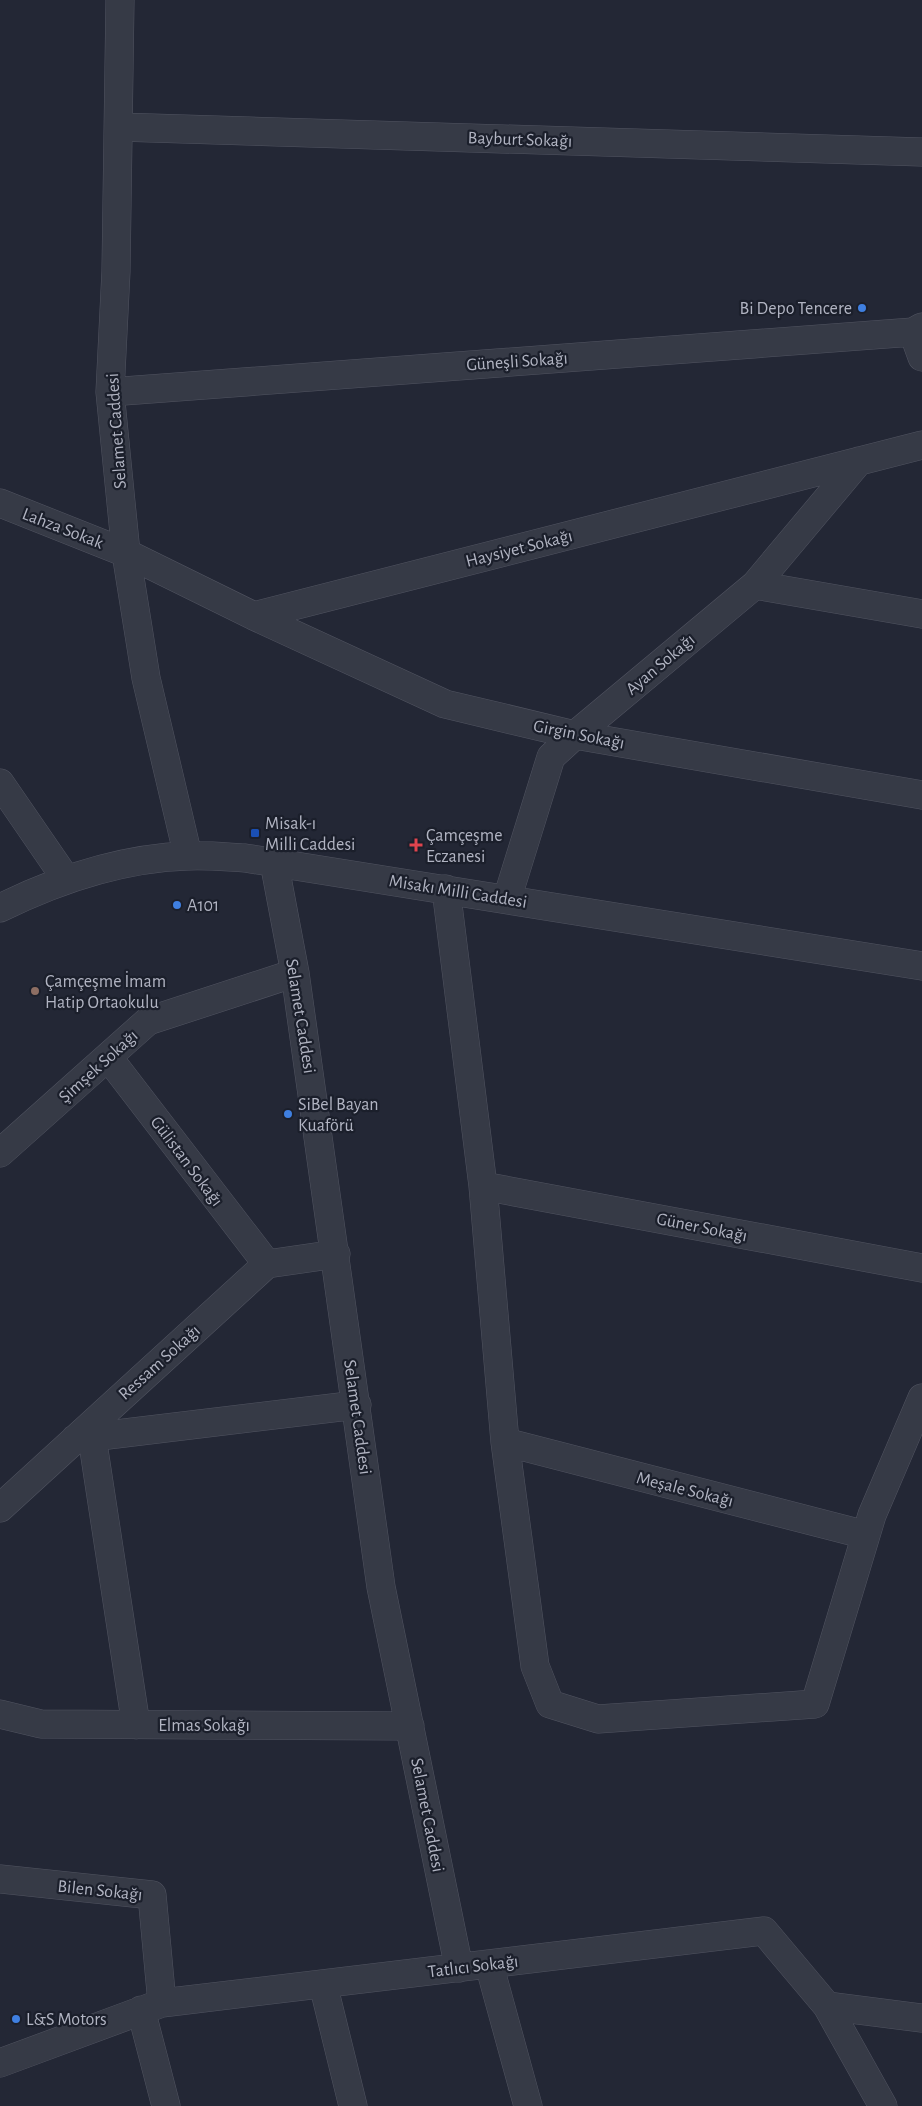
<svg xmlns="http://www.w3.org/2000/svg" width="922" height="2106" viewBox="0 0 922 2106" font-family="'Alegreya Sans',sans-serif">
	<rect width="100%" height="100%" fill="#232735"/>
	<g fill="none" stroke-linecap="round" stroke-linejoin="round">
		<defs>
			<path id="minor" d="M 120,0 L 116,271 L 110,392 L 126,553 L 146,678 L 188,856
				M 119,127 L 922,152
				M 913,332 L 922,357
				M 110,392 L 913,332 L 922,327
				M 0,503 L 126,553 L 254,616 L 922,445
				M 755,585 L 859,461
				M 254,616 L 445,704 L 575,735 L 922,795
				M 0,783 L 66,879
				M 274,862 L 295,973 L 381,1587 L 459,1968
				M 446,889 L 483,1186 L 505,1442 L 535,1666 L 550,1704 L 598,1719 L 815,1704 L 872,1515 L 922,1398
				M 507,899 L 551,757 L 575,735 L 755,585 L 922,614
				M 0,908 C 59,879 121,858 188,856 C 207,855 226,857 245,858 L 922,966
				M 108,1057 L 267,1264
				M 0,1153 L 148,1021 L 295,973
				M 483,1186 L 922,1268
				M 92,1437 L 136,1725
				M 75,1439 L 357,1405
				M 505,1442 L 866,1535
				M 0,1508 L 267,1264 L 336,1254
				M 0,1714 L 41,1724 L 410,1726
				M 0,1879 L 152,1895 L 162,2003
				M 489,1964 L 528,2106
				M 323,1984 L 353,2106
				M 827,2006 L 883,2106
				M 141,2010 L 166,2106
				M 0,2063 L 162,2003 L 764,1931 L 827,2006 L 922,2018"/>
		</defs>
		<!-- minor casing -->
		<use href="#minor" stroke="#515461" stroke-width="29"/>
		<!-- minor -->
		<use href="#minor" stroke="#363a46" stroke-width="28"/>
	</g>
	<!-- markers -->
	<g fill="#3f7fe0" stroke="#1b1f2b" stroke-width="2">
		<circle cx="862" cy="308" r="5"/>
		<circle cx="177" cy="905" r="5"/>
		<circle cx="288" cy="1114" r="5"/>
		<circle cx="16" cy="2019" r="5"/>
	</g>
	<rect fill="#1a4fb4" stroke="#1b1f2b" stroke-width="2" x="250" y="828" width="10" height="10" rx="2.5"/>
	<path fill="#e0444e" stroke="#1b1f2b" stroke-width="2" d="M413.5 837.5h5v5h5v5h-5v5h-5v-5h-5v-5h5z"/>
	<circle fill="#8d6e63" stroke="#1b1f2b" stroke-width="2" cx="35" cy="991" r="5"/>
	<g text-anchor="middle" stroke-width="4.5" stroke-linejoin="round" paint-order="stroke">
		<!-- street labels -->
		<g font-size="18" fill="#b1b4c2" stroke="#1b1f2b">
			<text transform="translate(520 139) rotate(2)" y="6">Bayburt Sokağı</text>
			<text transform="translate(517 361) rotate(-4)" y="6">Güneşli Sokağı</text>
			<text transform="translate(116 431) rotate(-94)" y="6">Selamet Caddesi</text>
			<text transform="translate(63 528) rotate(21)" y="6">Lahza Sokak</text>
			<text transform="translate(519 548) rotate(-14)" y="6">Haysiyet Sokağı</text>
			<text transform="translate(660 664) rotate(-40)" y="6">Ayan Sokağı</text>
			<text transform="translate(579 734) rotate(11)" y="6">Girgin Sokağı</text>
			<text transform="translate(458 891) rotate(9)" y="6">Misakı Milli Caddesi</text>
			<text transform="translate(301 1016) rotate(81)" y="6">Selamet Caddesi</text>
			<text transform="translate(98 1066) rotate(-42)" y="6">Şimşek Sokağı</text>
			<text transform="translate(187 1161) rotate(53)" y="6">Gülistan Sokağı</text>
			<text transform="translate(702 1227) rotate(11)" y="6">Güner Sokağı</text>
			<text transform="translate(159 1362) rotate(-42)" y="6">Ressam Sokağı</text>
			<text transform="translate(358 1417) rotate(82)" y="6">Selamet Caddesi</text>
			<text transform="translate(685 1489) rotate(14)" y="6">Meşale Sokağı</text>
			<text x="204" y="1731">Elmas Sokağı</text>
			<text transform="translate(428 1815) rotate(79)" y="6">Selamet Caddesi</text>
			<text transform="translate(100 1890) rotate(6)" y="6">Bilen Sokağı</text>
			<text transform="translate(473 1966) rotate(-7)" y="6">Tatlıcı Sokağı</text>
		</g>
		<!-- poi labels -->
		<g font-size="18" fill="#b1b4c2" stroke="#1b1f2b" text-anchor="start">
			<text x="852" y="314" text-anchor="end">Bi Depo Tencere</text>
			<text x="265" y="829">Misak-ı<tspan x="265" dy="21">Milli Caddesi</tspan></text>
			<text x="426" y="841">Çamçeşme<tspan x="426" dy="21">Eczanesi</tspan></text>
			<text x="187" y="911">A101</text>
			<text x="45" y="987">Çamçeşme İmam<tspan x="45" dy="21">Hatip Ortaokulu</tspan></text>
			<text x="298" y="1110">SiBel Bayan<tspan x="298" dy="21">Kuaförü</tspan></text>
			<text x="26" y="2025">L&amp;S Motors</text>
		</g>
	</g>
</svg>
